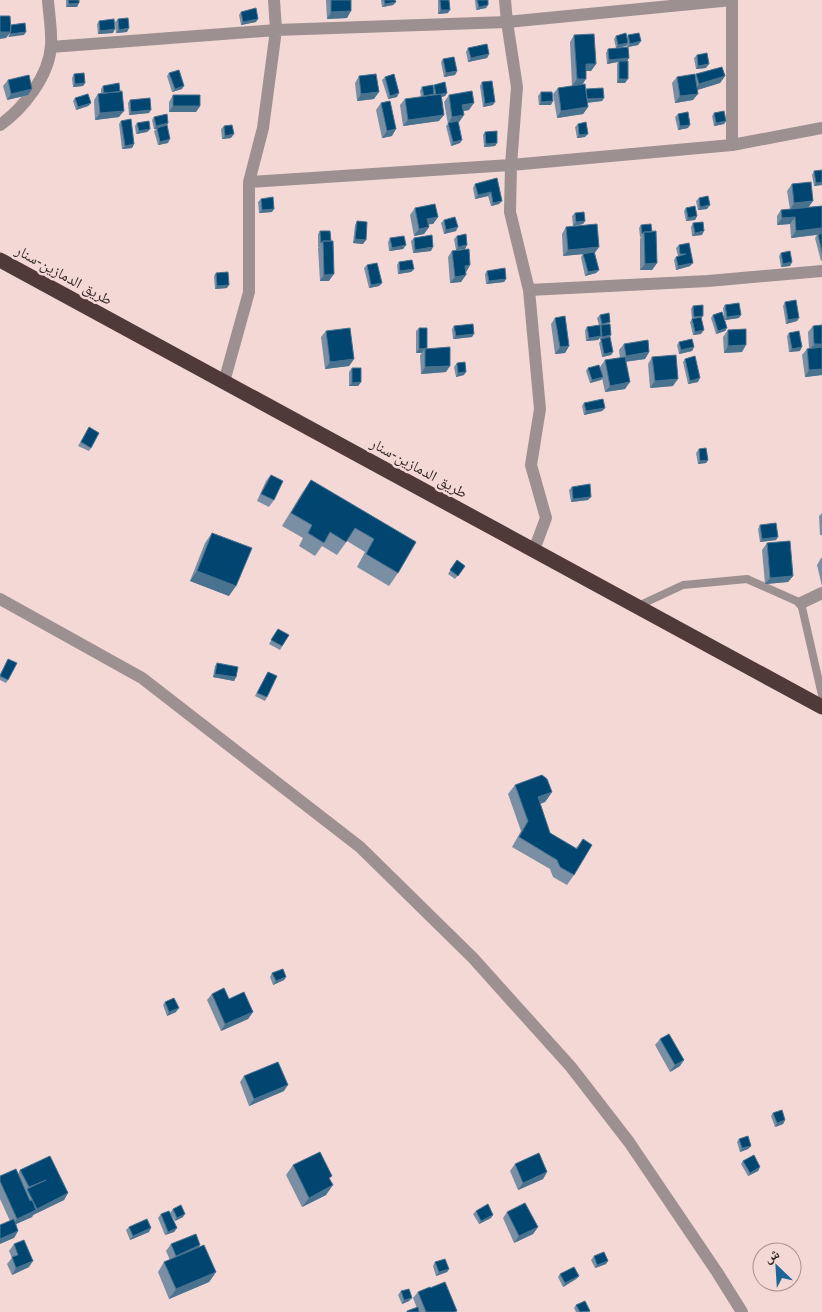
<svg xmlns="http://www.w3.org/2000/svg" width="822" height="1312" viewBox="0 0 822 1312" font-family="Helvetica,'Noto Naskh Arabic',sans-serif">
	<rect width="100%" height="100%" fill="#f4d8d6"/>
	<g fill="none" stroke-linecap="round" stroke-linejoin="round">
		<!-- lane -->
		<path stroke="#9c9190" stroke-width="8" d="M 638,606 L 683,585 L 747,579 L 801,603 L 822,695"/>
		<!-- street -->
		<path stroke="#9c9190" stroke-width="12" d="M 505,0 L 507,22 L 517,87 L 511,165 L 510,212 L 529,290 L 540,409 L 531,465 L 546,518 L 534,550
			M 51,47 L 276,30 L 507,22 L 732,0
			M 0,125 C 23,109 49,76 51,46 C 52,31 49,15 48,0
			M 732,145 L 732,0
			M 249,182 L 511,165 L 732,145 L 822,128
			M 529,290 L 708,281 L 822,271
			M 224,382 L 249,292 L 249,182 L 263,128 L 276,30 L 274,0
			M 0,599 L 142,678 L 360,847 L 473,958 L 571,1067 L 629,1142 L 717,1272 L 742,1312
			M 801,603 L 822,593"/>
		<!-- highway -->
		<path stroke="#503a39" stroke-width="15" d="M 0,260 L 822,707"/>
	</g>
	<!-- wall -->
	<path fill="#7a8fa4" d="M 66,0 L 79,0 L 77,7 L 66,7 Z
		M 326,0 L 351,0 L 347,18 L 327,19 L 326,1 Z
		M 381,0 L 395,0 L 393,5 L 382,7 Z
		M 438,0 L 449,0 L 448,13 L 438,14 Z
		M 475,0 L 488,0 L 486,8 L 476,10 Z
		M 241,12 L 256,22 L 241,25 L 239,15 Z
		M 118,19 L 127,32 L 116,33 L 115,22 Z
		M 99,21 L 113,33 L 98,34 L 97,24 Z
		M 574,35 L 596,64 L 591,71 L 586,71 L 583,84 L 586,89 L 604,98 L 602,101 L 587,103 L 588,107 L 583,114 L 557,118 L 553,94 L 558,88 L 572,86 L 570,42 Z
		M 628,35 L 641,41 L 638,45 L 628,47 L 629,58 L 627,61 L 625,83 L 617,83 L 617,64 L 618,62 L 607,64 L 606,53 L 608,49 L 627,47 L 627,45 L 626,46 L 616,48 L 614,39 L 616,36 L 627,37 Z
		M 468,48 L 489,54 L 487,58 L 468,62 L 466,52 Z
		M 697,55 L 706,68 L 696,69 L 694,58 Z
		M 443,59 L 457,71 L 455,75 L 444,77 L 441,62 Z
		M 169,73 L 182,89 L 172,92 L 167,76 Z
		M 74,74 L 85,83 L 83,86 L 73,87 L 72,78 Z
		M 696,74 L 725,76 L 720,83 L 697,90 L 693,100 L 675,103 L 672,83 L 677,77 L 695,76 Z
		M 359,76 L 374,99 L 357,101 L 355,83 Z
		M 385,77 L 397,97 L 388,99 L 382,80 Z
		M 8,80 L 32,89 L 28,95 L 7,100 L 3,86 Z
		M 482,82 L 493,105 L 483,107 L 480,86 Z
		M 434,85 L 447,93 L 445,96 L 442,97 L 439,121 L 403,126 L 400,105 L 405,99 L 421,97 L 420,91 L 422,87 L 433,87 Z
		M 103,86 L 119,117 L 95,120 L 94,100 L 98,94 L 101,93 L 101,89 Z
		M 541,92 L 551,105 L 539,105 L 538,96 Z
		M 173,95 L 200,106 L 196,112 L 169,112 L 169,102 Z
		M 449,95 L 469,110 L 463,111 L 464,115 L 459,122 L 458,122 L 460,143 L 451,146 L 446,126 L 448,124 L 444,102 Z
		M 75,98 L 91,103 L 88,106 L 76,110 L 73,101 Z
		M 130,100 L 149,113 L 129,115 L 128,103 Z
		M 381,103 L 392,136 L 382,138 L 376,110 Z
		M 714,113 L 726,121 L 724,124 L 714,126 L 712,116 Z
		M 678,114 L 688,128 L 678,130 L 675,117 Z
		M 154,117 L 168,123 L 167,125 L 168,143 L 158,145 L 154,131 L 156,129 L 154,129 L 152,120 Z
		M 121,121 L 134,144 L 132,148 L 122,149 L 119,124 Z
		M 137,123 L 150,129 L 147,132 L 136,134 L 135,126 Z
		M 578,124 L 585,137 L 577,138 L 575,127 Z
		M 224,126 L 231,138 L 222,139 L 221,129 Z
		M 485,132 L 497,143 L 495,146 L 484,147 L 483,135 Z
		M 814,171 L 822,185 L 814,186 L 812,175 Z
		M 497,178 L 499,204 L 491,206 L 488,196 L 475,199 L 473,188 L 475,184 Z
		M 792,184 L 809,207 L 822,206 L 822,260 L 821,261 L 815,238 L 817,235 L 791,238 L 790,224 L 777,225 L 777,216 L 781,210 L 790,209 L 787,191 Z
		M 699,198 L 707,209 L 698,210 L 696,201 Z
		M 261,199 L 272,212 L 259,213 L 258,202 Z
		M 415,208 L 438,217 L 433,224 L 428,224 L 429,227 L 424,234 L 414,236 L 410,215 Z
		M 686,208 L 697,216 L 695,220 L 686,221 L 684,211 Z
		M 575,213 L 585,221 L 583,224 L 573,226 L 572,216 Z
		M 444,220 L 456,231 L 444,234 L 441,223 Z
		M 357,221 L 363,244 L 353,243 L 355,225 Z
		M 693,223 L 702,235 L 692,236 L 691,227 Z
		M 641,225 L 657,263 L 652,270 L 640,270 L 640,239 L 641,237 L 640,237 L 639,228 Z
		M 566,227 L 599,247 L 595,253 L 599,270 L 596,273 L 585,276 L 581,257 L 583,254 L 563,256 L 562,234 Z
		M 320,231 L 331,241 L 329,281 L 320,281 L 318,248 L 319,247 L 318,247 L 318,234 Z
		M 457,236 L 467,245 L 465,249 L 456,250 L 454,239 Z
		M 390,238 L 406,245 L 403,249 L 389,251 L 388,242 Z
		M 414,238 L 431,251 L 413,253 L 411,241 Z
		M 679,245 L 690,266 L 676,270 L 674,260 L 676,257 L 678,256 L 676,248 Z
		M 452,251 L 470,265 L 466,272 L 461,282 L 450,283 L 448,257 Z
		M 781,253 L 792,262 L 790,266 L 781,267 L 779,256 Z
		M 399,262 L 414,269 L 411,272 L 398,274 L 397,265 Z
		M 367,265 L 382,283 L 379,286 L 369,288 L 364,268 Z
		M 487,271 L 506,279 L 504,282 L 486,284 L 485,274 Z
		M 216,273 L 227,288 L 215,289 L 214,276 Z
		M 785,302 L 799,318 L 797,321 L 786,324 L 783,306 Z
		M 725,305 L 739,318 L 725,320 L 727,328 L 725,331 L 716,334 L 711,318 L 713,315 L 724,317 L 723,308 Z
		M 693,306 L 703,316 L 701,319 L 701,334 L 693,335 L 690,322 L 692,319 L 691,309 Z
		M 600,315 L 610,322 L 609,324 L 610,338 L 613,352 L 611,355 L 602,357 L 599,343 L 601,340 L 600,340 L 600,338 L 598,340 L 586,341 L 585,330 L 587,327 L 599,325 L 597,318 Z
		M 555,318 L 569,346 L 565,353 L 555,354 L 551,324 Z
		M 454,326 L 472,337 L 453,339 L 452,329 Z
		M 813,326 L 822,375 L 805,377 L 802,355 L 807,349 L 809,348 L 808,332 Z
		M 419,328 L 427,348 L 446,372 L 421,374 L 420,355 L 422,353 L 416,353 L 416,331 Z
		M 728,330 L 742,352 L 724,353 L 723,337 Z
		M 326,331 L 354,359 L 349,366 L 325,369 L 321,337 Z
		M 789,333 L 800,351 L 789,352 L 787,336 Z
		M 679,342 L 694,347 L 692,351 L 679,354 L 677,345 Z
		M 624,344 L 649,352 L 645,359 L 626,362 L 625,389 L 605,392 L 602,378 L 601,380 L 590,383 L 586,371 L 588,368 L 600,367 L 605,360 L 620,358 L 619,350 Z
		M 652,357 L 673,386 L 650,388 L 648,364 Z
		M 685,359 L 698,382 L 688,384 L 683,362 Z
		M 457,363 L 464,375 L 456,377 L 454,367 Z
		M 352,368 L 361,382 L 358,386 L 349,386 L 349,372 Z
		M 584,403 L 605,408 L 602,411 L 584,415 L 582,406 Z
		M 89,427 L 91,448 L 89,451 L 78,446 Z
		M 699,449 L 708,460 L 706,463 L 698,464 L 696,453 Z
		M 271,475 L 274,500 L 269,507 L 257,501 L 266,481 Z
		M 311,480 L 416,542 L 398,573 L 389,586 L 357,567 L 365,552 L 347,541 L 337,555 L 322,546 L 315,556 L 299,546 L 303,538 L 282,526 L 302,493 Z
		M 572,487 L 588,500 L 571,502 L 569,490 Z
		M 822,513 L 822,535 L 820,535 L 819,516 Z
		M 760,525 L 776,540 L 760,542 L 758,529 Z
		M 212,533 L 229,596 L 190,581 L 205,543 Z
		M 767,543 L 793,576 L 788,582 L 765,584 L 762,550 Z
		M 821,558 L 822,558 L 822,586 L 817,565 Z
		M 457,560 L 465,566 L 455,579 L 448,574 Z
		M 276,632 L 289,635 L 280,650 L 269,644 Z
		M 8,659 L 8,680 L 6,683 L 0,680 L 0,674 Z
		M 217,663 L 236,677 L 234,681 L 213,677 L 215,666 Z
		M 268,672 L 267,697 L 265,701 L 255,696 Z
		M 515,785 L 552,792 L 545,802 L 540,804 L 550,833 L 576,848 L 583,839 L 574,875 L 567,885 L 553,877 L 550,869 L 512,847 L 521,831 L 508,794 Z
		M 272,973 L 286,977 L 284,980 L 273,985 L 270,977 Z
		M 212,994 L 229,999 L 253,1012 L 248,1019 L 221,1031 L 207,1000 Z
		M 165,1002 L 176,1012 L 167,1016 L 163,1005 Z
		M 660,1039 L 680,1066 L 670,1072 L 655,1045 Z
		M 244,1076 L 284,1091 L 249,1106 L 240,1082 Z
		M 773,1113 L 785,1120 L 783,1124 L 775,1127 L 771,1116 Z
		M 739,1139 L 751,1146 L 748,1149 L 740,1152 L 737,1142 Z
		M 743,1161 L 760,1167 L 758,1171 L 748,1176 L 741,1164 Z
		M 515,1164 L 547,1172 L 543,1179 L 518,1190 L 510,1171 Z
		M 293,1165 L 330,1179 L 326,1195 L 302,1207 L 286,1175 Z
		M 20,1170 L 68,1193 L 64,1200 L 33,1215 L 32,1217 L 15,1224 L 18,1231 L 14,1238 L 10,1221 L 0,1199 L 0,1176 L 18,1174 Z
		M 173,1209 L 183,1217 L 175,1221 L 170,1213 Z
		M 476,1211 L 491,1218 L 479,1224 L 473,1214 Z
		M 507,1212 L 538,1227 L 533,1234 L 514,1243 L 503,1218 Z
		M 161,1214 L 177,1228 L 174,1232 L 165,1235 L 158,1218 Z
		M 129,1227 L 149,1232 L 130,1240 L 126,1230 Z
		M 14,1244 L 29,1267 L 12,1275 L 7,1264 L 12,1258 L 9,1251 Z
		M 171,1244 L 216,1272 L 209,1282 L 169,1299 L 158,1272 L 164,1262 L 170,1260 L 166,1251 Z
		M 594,1256 L 606,1264 L 595,1268 L 591,1260 Z
		M 435,1262 L 449,1269 L 447,1272 L 436,1276 L 433,1266 Z
		M 560,1274 L 579,1276 L 576,1279 L 563,1287 L 558,1277 Z
		M 430,1288 L 457,1311 L 456,1312 L 407,1312 L 417,1308 L 413,1298 L 418,1292 Z
		M 401,1291 L 409,1301 L 402,1304 L 398,1295 Z
		M 576,1305 L 590,1311 L 590,1312 L 576,1312 L 574,1308 Z"/>
	<!-- shaded-wall -->
	<path fill="#49728f" d="M 396,2 L 393,5 L 382,7 L 385,4 Z
		M 79,3 L 77,7 L 66,7 L 69,4 Z
		M 488,5 L 486,8 L 476,10 L 479,7 Z
		M 441,10 L 450,10 L 448,13 L 438,14 Z
		M 351,11 L 347,18 L 327,19 L 331,12 Z
		M 258,19 L 256,22 L 241,25 L 243,22 Z
		M 129,28 L 127,32 L 116,33 L 119,30 Z
		M 115,29 L 113,33 L 98,34 L 100,31 Z
		M 0,32 L 11,32 L 6,38 L 0,39 Z
		M 26,32 L 24,35 L 8,37 L 10,34 Z
		M 641,41 L 638,45 L 627,47 L 630,44 Z
		M 628,43 L 626,46 L 616,48 L 618,45 Z
		M 489,54 L 487,58 L 468,62 L 471,58 Z
		M 629,58 L 627,61 L 619,61 L 618,62 L 607,64 L 609,60 Z
		M 586,64 L 596,64 L 591,71 L 581,71 Z
		M 709,64 L 706,68 L 696,69 L 698,66 Z
		M 457,71 L 455,75 L 444,77 L 446,73 Z
		M 725,76 L 720,83 L 694,91 L 699,84 Z
		M 577,79 L 586,79 L 582,85 L 572,86 Z
		M 619,79 L 628,79 L 625,83 L 617,83 Z
		M 85,83 L 83,86 L 73,87 L 75,84 Z
		M 184,86 L 182,89 L 172,92 L 175,89 Z
		M 32,89 L 28,95 L 7,100 L 11,94 Z
		M 379,92 L 374,99 L 357,101 L 361,94 Z
		M 399,93 L 397,97 L 388,99 L 390,96 Z
		M 447,93 L 445,96 L 434,99 L 436,95 Z
		M 698,94 L 693,100 L 675,103 L 680,96 Z
		M 604,98 L 602,101 L 584,103 L 586,100 Z
		M 553,101 L 551,105 L 539,105 L 541,102 Z
		M 495,102 L 493,105 L 483,107 L 485,104 Z
		M 91,103 L 88,106 L 76,110 L 78,107 Z
		M 474,103 L 469,110 L 457,112 L 462,105 Z
		M 173,106 L 200,106 L 196,112 L 169,112 Z
		M 588,107 L 583,114 L 557,118 L 561,111 Z
		M 151,110 L 149,113 L 129,115 L 131,112 Z
		M 124,111 L 119,117 L 95,120 L 100,113 Z
		M 444,115 L 439,121 L 403,126 L 408,120 Z
		M 464,115 L 459,122 L 448,124 L 452,117 Z
		M 726,121 L 724,124 L 714,126 L 716,123 Z
		M 168,123 L 166,127 L 157,128 L 156,129 L 154,129 L 156,126 Z
		M 690,125 L 688,128 L 678,130 L 680,126 Z
		M 150,129 L 147,132 L 136,134 L 139,131 Z
		M 396,129 L 392,136 L 382,138 L 387,131 Z
		M 234,134 L 231,138 L 222,139 L 225,136 Z
		M 588,134 L 585,137 L 577,138 L 579,135 Z
		M 170,139 L 168,143 L 158,145 L 160,142 Z
		M 462,140 L 460,143 L 451,146 L 453,142 Z
		M 497,143 L 495,146 L 484,147 L 486,144 Z
		M 134,144 L 132,148 L 122,149 L 125,146 Z
		M 822,182 L 822,185 L 814,186 L 816,183 Z
		M 491,192 L 488,196 L 475,199 L 478,195 Z
		M 502,201 L 499,204 L 491,206 L 493,203 Z
		M 813,201 L 808,208 L 790,210 L 794,203 Z
		M 710,205 L 707,209 L 698,210 L 700,207 Z
		M 274,209 L 272,212 L 259,213 L 262,210 Z
		M 697,216 L 695,220 L 686,221 L 688,218 Z
		M 438,217 L 433,224 L 423,225 L 427,219 Z
		M 795,217 L 790,224 L 777,225 L 782,218 Z
		M 585,221 L 583,224 L 573,226 L 576,222 Z
		M 429,227 L 424,234 L 414,236 L 419,229 Z
		M 458,227 L 456,231 L 444,234 L 446,230 Z
		M 822,228 L 822,234 L 791,238 L 796,231 Z
		M 704,231 L 702,235 L 692,236 L 695,233 Z
		M 355,239 L 366,240 L 363,244 L 353,243 Z
		M 406,245 L 403,249 L 389,251 L 392,248 Z
		M 467,245 L 465,249 L 456,250 L 458,247 Z
		M 433,247 L 431,251 L 413,253 L 415,250 Z
		M 599,247 L 594,253 L 563,256 L 568,250 Z
		M 792,262 L 790,266 L 781,267 L 783,264 Z
		M 657,263 L 652,270 L 640,270 L 645,264 Z
		M 693,263 L 690,266 L 676,270 L 678,266 Z
		M 470,265 L 466,272 L 465,266 Z
		M 414,269 L 411,272 L 398,274 L 400,271 Z
		M 599,270 L 596,273 L 585,276 L 588,272 Z
		M 334,274 L 329,281 L 320,281 L 324,275 Z
		M 466,275 L 461,282 L 450,283 L 455,277 Z
		M 506,279 L 504,282 L 486,284 L 489,281 Z
		M 382,283 L 379,286 L 369,288 L 371,285 Z
		M 229,285 L 227,288 L 215,289 L 217,286 Z
		M 741,315 L 739,318 L 725,320 L 727,317 Z
		M 799,318 L 797,321 L 786,324 L 788,320 Z
		M 727,328 L 725,331 L 716,334 L 718,331 Z
		M 704,330 L 701,334 L 693,335 L 695,332 Z
		M 474,334 L 472,337 L 453,339 L 456,336 Z
		M 611,335 L 609,339 L 600,340 L 602,337 Z
		M 601,336 L 598,340 L 586,341 L 589,338 Z
		M 814,344 L 822,344 L 822,350 L 809,351 Z
		M 746,345 L 742,352 L 724,353 L 728,346 Z
		M 569,346 L 565,353 L 555,354 L 560,347 Z
		M 694,347 L 692,351 L 679,354 L 681,350 Z
		M 802,347 L 800,351 L 789,352 L 792,349 Z
		M 419,349 L 424,349 L 422,353 L 416,353 Z
		M 613,352 L 611,355 L 602,357 L 604,354 Z
		M 649,352 L 645,359 L 621,362 L 626,356 Z
		M 354,359 L 349,366 L 325,369 L 330,362 Z
		M 450,366 L 446,372 L 421,374 L 425,367 Z
		M 822,369 L 822,375 L 805,377 L 809,370 Z
		M 466,372 L 464,375 L 456,377 L 458,373 Z
		M 603,377 L 601,380 L 590,383 L 592,380 Z
		M 700,378 L 698,382 L 688,384 L 690,381 Z
		M 678,379 L 673,386 L 650,388 L 655,381 Z
		M 361,382 L 358,386 L 349,386 L 352,383 Z
		M 630,382 L 625,389 L 605,392 L 610,386 Z
		M 605,408 L 602,411 L 584,415 L 586,411 Z
		M 708,460 L 706,463 L 698,464 L 700,461 Z
		M 591,497 L 588,500 L 571,502 L 573,499 Z
		M 778,537 L 776,540 L 760,542 L 762,539 Z
		M 197,571 L 236,586 L 229,596 L 190,581 Z
		M 793,576 L 788,582 L 765,584 L 770,578 Z
		M 215,674 L 236,677 L 234,681 L 213,677 Z
		M 552,792 L 545,802 L 531,807 L 538,797 Z
		M 286,977 L 284,980 L 273,985 L 276,981 Z
		M 179,1008 L 176,1012 L 167,1016 L 169,1012 Z
		M 253,1012 L 248,1019 L 221,1031 L 225,1024 Z
		M 684,1060 L 680,1066 L 670,1072 L 675,1065 Z
		M 288,1085 L 284,1091 L 249,1106 L 254,1099 Z
		M 785,1120 L 783,1124 L 775,1127 L 777,1123 Z
		M 751,1146 L 748,1149 L 740,1152 L 742,1148 Z
		M 760,1167 L 758,1171 L 748,1176 L 750,1173 Z
		M 547,1172 L 543,1179 L 518,1190 L 523,1183 Z
		M 333,1185 L 326,1195 L 302,1207 L 309,1198 Z
		M 68,1193 L 64,1200 L 33,1215 L 32,1217 L 12,1226 L 17,1219 L 36,1210 L 37,1209 Z
		M 185,1214 L 183,1217 L 175,1221 L 177,1218 Z
		M 493,1215 L 491,1218 L 479,1224 L 481,1221 Z
		M 538,1227 L 533,1234 L 514,1243 L 519,1236 Z
		M 151,1228 L 149,1232 L 130,1240 L 133,1236 Z
		M 177,1228 L 174,1232 L 165,1235 L 168,1232 Z
		M 18,1231 L 14,1238 L 0,1244 L 0,1239 Z
		M 200,1245 L 196,1252 L 171,1262 L 176,1256 Z
		M 33,1261 L 29,1267 L 12,1275 L 16,1268 Z
		M 608,1261 L 606,1264 L 595,1268 L 597,1265 Z
		M 449,1269 L 447,1272 L 436,1276 L 439,1272 Z
		M 216,1272 L 209,1282 L 169,1299 L 176,1289 Z
		M 579,1276 L 576,1279 L 563,1287 L 565,1283 Z
		M 412,1298 L 409,1301 L 402,1304 L 404,1300 Z"/>
	<!-- building -->
	<path fill="#004671" stroke="#49728f" d="M 68,0 L 79,0 L 79,3 L 69,4 Z
		M 331,0 L 351,0 L 351,11 L 331,12 Z
		M 384,0 L 395,0 L 396,2 L 385,4 Z
		M 440,0 L 449,0 L 450,10 L 441,10 Z
		M 477,0 L 488,0 L 488,5 L 479,7 Z
		M 256,8 L 258,19 L 243,22 L 241,12 Z
		M 0,16 L 10,16 L 11,32 L 0,32 Z
		M 128,18 L 129,28 L 119,30 L 118,19 Z
		M 114,19 L 115,29 L 100,31 L 99,21 Z
		M 25,23 L 26,32 L 10,34 L 11,25 Z
		M 626,33 L 628,43 L 618,45 L 616,36 Z
		M 639,33 L 641,41 L 630,44 L 628,35 Z
		M 594,34 L 596,64 L 586,64 L 586,79 L 577,79 L 574,35 Z
		M 487,44 L 489,54 L 471,58 L 468,48 Z
		M 628,47 L 629,58 L 609,60 L 608,49 Z
		M 707,53 L 709,64 L 698,66 L 697,55 Z
		M 454,57 L 457,71 L 446,73 L 443,59 Z
		M 619,61 L 628,61 L 628,79 L 619,79 Z
		M 722,67 L 725,76 L 699,84 L 696,74 Z
		M 179,70 L 184,86 L 175,89 L 169,73 Z
		M 84,73 L 85,83 L 75,84 L 74,74 Z
		M 376,74 L 379,92 L 361,94 L 359,76 Z
		M 394,74 L 399,93 L 390,96 L 385,77 Z
		M 695,74 L 698,94 L 680,96 L 677,77 Z
		M 29,75 L 32,89 L 11,94 L 8,80 Z
		M 492,81 L 495,102 L 485,104 L 482,82 Z
		M 445,82 L 447,93 L 436,95 L 434,85 Z
		M 119,83 L 120,92 L 104,93 L 103,86 Z
		M 585,84 L 588,107 L 561,111 L 558,88 Z
		M 433,85 L 434,94 L 424,96 L 422,87 Z
		M 603,88 L 604,98 L 587,99 L 586,89 Z
		M 122,91 L 124,111 L 100,113 L 98,94 Z
		M 472,91 L 474,103 L 462,105 L 464,115 L 452,117 L 449,95 Z
		M 541,92 L 552,92 L 553,101 L 541,102 Z
		M 88,94 L 91,103 L 78,107 L 75,98 Z
		M 441,94 L 444,115 L 408,120 L 405,99 Z
		M 173,95 L 200,95 L 200,106 L 173,106 Z
		M 150,98 L 151,110 L 131,112 L 130,100 Z
		M 390,101 L 396,129 L 387,131 L 381,103 Z
		M 724,111 L 726,121 L 716,123 L 714,113 Z
		M 688,112 L 690,125 L 680,126 L 678,114 Z
		M 167,114 L 168,123 L 156,126 L 154,117 Z
		M 131,119 L 134,144 L 125,146 L 121,121 Z
		M 149,121 L 150,129 L 139,131 L 137,123 Z
		M 458,121 L 462,140 L 453,142 L 448,123 Z
		M 586,122 L 588,134 L 579,135 L 578,124 Z
		M 167,125 L 170,139 L 160,142 L 157,128 Z
		M 232,125 L 234,134 L 225,136 L 224,126 Z
		M 497,131 L 497,143 L 486,144 L 485,132 Z
		M 822,170 L 822,182 L 816,183 L 814,171 Z
		M 497,178 L 502,201 L 493,203 L 491,192 L 478,195 L 475,184 Z
		M 811,182 L 813,201 L 794,203 L 792,184 Z
		M 708,196 L 710,205 L 700,207 L 699,198 Z
		M 273,197 L 274,209 L 262,210 L 261,199 Z
		M 435,204 L 438,217 L 427,219 L 429,227 L 419,229 L 415,208 Z
		M 695,206 L 697,216 L 688,218 L 686,208 Z
		M 822,206 L 822,228 L 796,231 L 795,217 L 782,218 L 781,210 Z
		M 584,212 L 585,221 L 576,222 L 575,213 Z
		M 455,217 L 458,227 L 446,230 L 444,220 Z
		M 357,221 L 367,222 L 366,240 L 355,239 Z
		M 703,222 L 704,231 L 695,233 L 693,223 Z
		M 597,224 L 599,247 L 568,250 L 566,227 Z
		M 651,224 L 652,232 L 644,232 L 642,234 L 641,225 Z
		M 320,231 L 330,231 L 331,241 L 323,241 L 321,243 Z
		M 656,231 L 657,263 L 645,264 L 644,232 Z
		M 822,233 L 822,252 L 818,235 Z
		M 466,234 L 467,245 L 458,247 L 457,236 Z
		M 432,235 L 433,247 L 415,250 L 414,238 Z
		M 404,236 L 406,245 L 392,248 L 390,238 Z
		M 323,241 L 333,241 L 334,274 L 324,275 Z
		M 689,243 L 693,263 L 678,266 L 676,257 L 686,254 L 680,254 L 679,245 Z
		M 469,249 L 470,265 L 465,266 L 466,275 L 455,277 L 452,251 Z
		M 790,251 L 792,262 L 783,264 L 781,253 Z
		M 594,252 L 599,270 L 588,272 L 583,254 Z
		M 412,260 L 414,269 L 400,271 L 399,262 Z
		M 377,263 L 382,283 L 371,285 L 367,265 Z
		M 505,268 L 506,279 L 489,281 L 487,271 Z
		M 228,272 L 229,285 L 217,286 L 216,273 Z
		M 796,300 L 799,318 L 788,320 L 785,302 Z
		M 739,303 L 741,315 L 727,317 L 725,305 Z
		M 703,305 L 703,316 L 694,317 L 693,306 Z
		M 722,312 L 727,328 L 718,331 L 713,315 Z
		M 609,313 L 610,322 L 602,324 L 600,315 Z
		M 565,316 L 569,346 L 560,347 L 555,318 Z
		M 701,317 L 704,330 L 695,332 L 692,319 Z
		M 473,324 L 474,334 L 456,336 L 454,326 Z
		M 610,324 L 611,335 L 602,337 L 601,325 Z
		M 600,325 L 601,336 L 589,338 L 587,327 Z
		M 822,325 L 822,344 L 814,344 L 813,326 Z
		M 350,328 L 354,359 L 330,362 L 326,331 Z
		M 419,328 L 427,328 L 427,348 L 419,349 Z
		M 746,329 L 746,345 L 728,346 L 728,330 Z
		M 799,331 L 802,347 L 792,349 L 789,333 Z
		M 610,337 L 613,352 L 604,354 L 601,339 Z
		M 692,339 L 694,347 L 681,350 L 679,342 Z
		M 648,340 L 649,352 L 626,356 L 624,344 Z
		M 450,347 L 450,366 L 425,367 L 425,349 Z
		M 822,347 L 822,369 L 809,370 L 807,349 Z
		M 676,355 L 678,379 L 655,381 L 652,357 Z
		M 695,356 L 700,378 L 690,381 L 685,359 Z
		M 625,357 L 630,382 L 610,386 L 605,360 Z
		M 465,362 L 466,372 L 458,373 L 457,363 Z
		M 599,365 L 603,377 L 592,380 L 588,368 Z
		M 352,368 L 361,368 L 361,382 L 352,383 Z
		M 603,399 L 605,408 L 586,411 L 584,403 Z
		M 89,427 L 99,433 L 91,448 L 81,442 Z
		M 706,448 L 708,460 L 700,461 L 699,449 Z
		M 271,475 L 283,481 L 274,500 L 261,494 Z
		M 311,480 L 416,542 L 398,573 L 366,554 L 374,539 L 355,528 L 346,542 L 330,532 L 324,543 L 308,533 L 312,525 L 291,513 Z
		M 590,484 L 591,497 L 573,499 L 572,487 Z
		M 776,523 L 778,537 L 762,539 L 760,525 Z
		M 212,533 L 252,548 L 236,586 L 197,571 Z
		M 790,541 L 793,576 L 770,578 L 767,543 Z
		M 457,560 L 465,566 L 458,576 L 450,570 Z
		M 278,629 L 289,635 L 282,646 L 271,640 Z
		M 8,659 L 17,663 L 8,680 L 0,676 Z
		M 217,663 L 238,667 L 236,677 L 215,674 Z
		M 268,672 L 277,676 L 267,697 L 257,693 Z
		M 542,775 L 547,779 L 552,792 L 538,797 L 550,833 L 577,849 L 583,839 L 592,845 L 574,875 L 560,867 L 557,860 L 519,837 L 528,821 L 515,785 Z
		M 283,969 L 286,977 L 276,981 L 272,973 Z
		M 224,988 L 229,999 L 244,992 L 253,1012 L 225,1024 L 212,994 Z
		M 174,998 L 179,1008 L 169,1012 L 165,1002 Z
		M 669,1034 L 684,1060 L 675,1065 L 660,1039 Z
		M 278,1062 L 288,1085 L 254,1099 L 244,1076 Z
		M 782,1110 L 785,1120 L 777,1123 L 773,1113 Z
		M 748,1136 L 751,1146 L 742,1148 L 739,1139 Z
		M 320,1152 L 332,1176 L 329,1178 L 333,1185 L 309,1198 L 293,1165 Z
		M 539,1153 L 547,1172 L 523,1183 L 515,1164 Z
		M 754,1155 L 760,1167 L 750,1173 L 743,1161 Z
		M 50,1156 L 68,1193 L 37,1209 L 27,1189 L 46,1180 L 29,1187 L 20,1170 Z
		M 16,1169 L 30,1201 L 32,1200 L 36,1210 L 17,1219 L 0,1181 L 0,1176 Z
		M 525,1203 L 538,1227 L 519,1236 L 507,1212 Z
		M 488,1204 L 493,1215 L 481,1221 L 476,1211 Z
		M 181,1205 L 185,1214 L 177,1218 L 173,1209 Z
		M 169,1211 L 177,1228 L 168,1232 L 161,1214 Z
		M 14,1219 L 18,1231 L 0,1239 L 0,1225 Z
		M 147,1219 L 151,1228 L 133,1236 L 129,1227 Z
		M 196,1234 L 200,1245 L 176,1256 L 171,1244 Z
		M 24,1240 L 33,1261 L 16,1268 L 12,1257 L 18,1255 L 14,1244 Z
		M 204,1245 L 216,1272 L 176,1289 L 164,1262 Z
		M 604,1252 L 608,1261 L 597,1265 L 594,1256 Z
		M 445,1259 L 449,1269 L 439,1272 L 435,1262 Z
		M 574,1267 L 579,1276 L 565,1283 L 560,1274 Z
		M 445,1282 L 457,1311 L 454,1312 L 426,1312 L 418,1292 L 430,1287 L 430,1288 Z
		M 409,1289 L 412,1298 L 404,1300 L 401,1291 Z
		M 585,1301 L 590,1311 L 580,1312 L 576,1305 Z
		M 418,1307 L 419,1312 L 407,1312 L 407,1311 Z"/>
	<g text-anchor="middle" stroke-width="5" stroke-linejoin="round" paint-order="stroke">
		<!-- street labels -->
		<g font-size="15" fill="#302625" stroke="#f4d8d6">
			<text transform="translate(64 275) rotate(29)" y="5">طريق الدمازين-سنار</text>
			<text transform="translate(419 468) rotate(29)" y="5">طريق الدمازين-سنار</text>
		</g>
	</g>
	<!-- north arrow -->
	<g transform="translate(777 1267) rotate(335)"><circle r="24" fill="#f4d8d6" stroke="#a6918f"/>
	<path d="M0-4L9 19L0 12L-9 19Z" fill="#1c6599"/>
	<text y="-8" font-size="14" font-weight="bold" text-anchor="middle" fill="#302625">ش</text>
	</g>
</svg>
